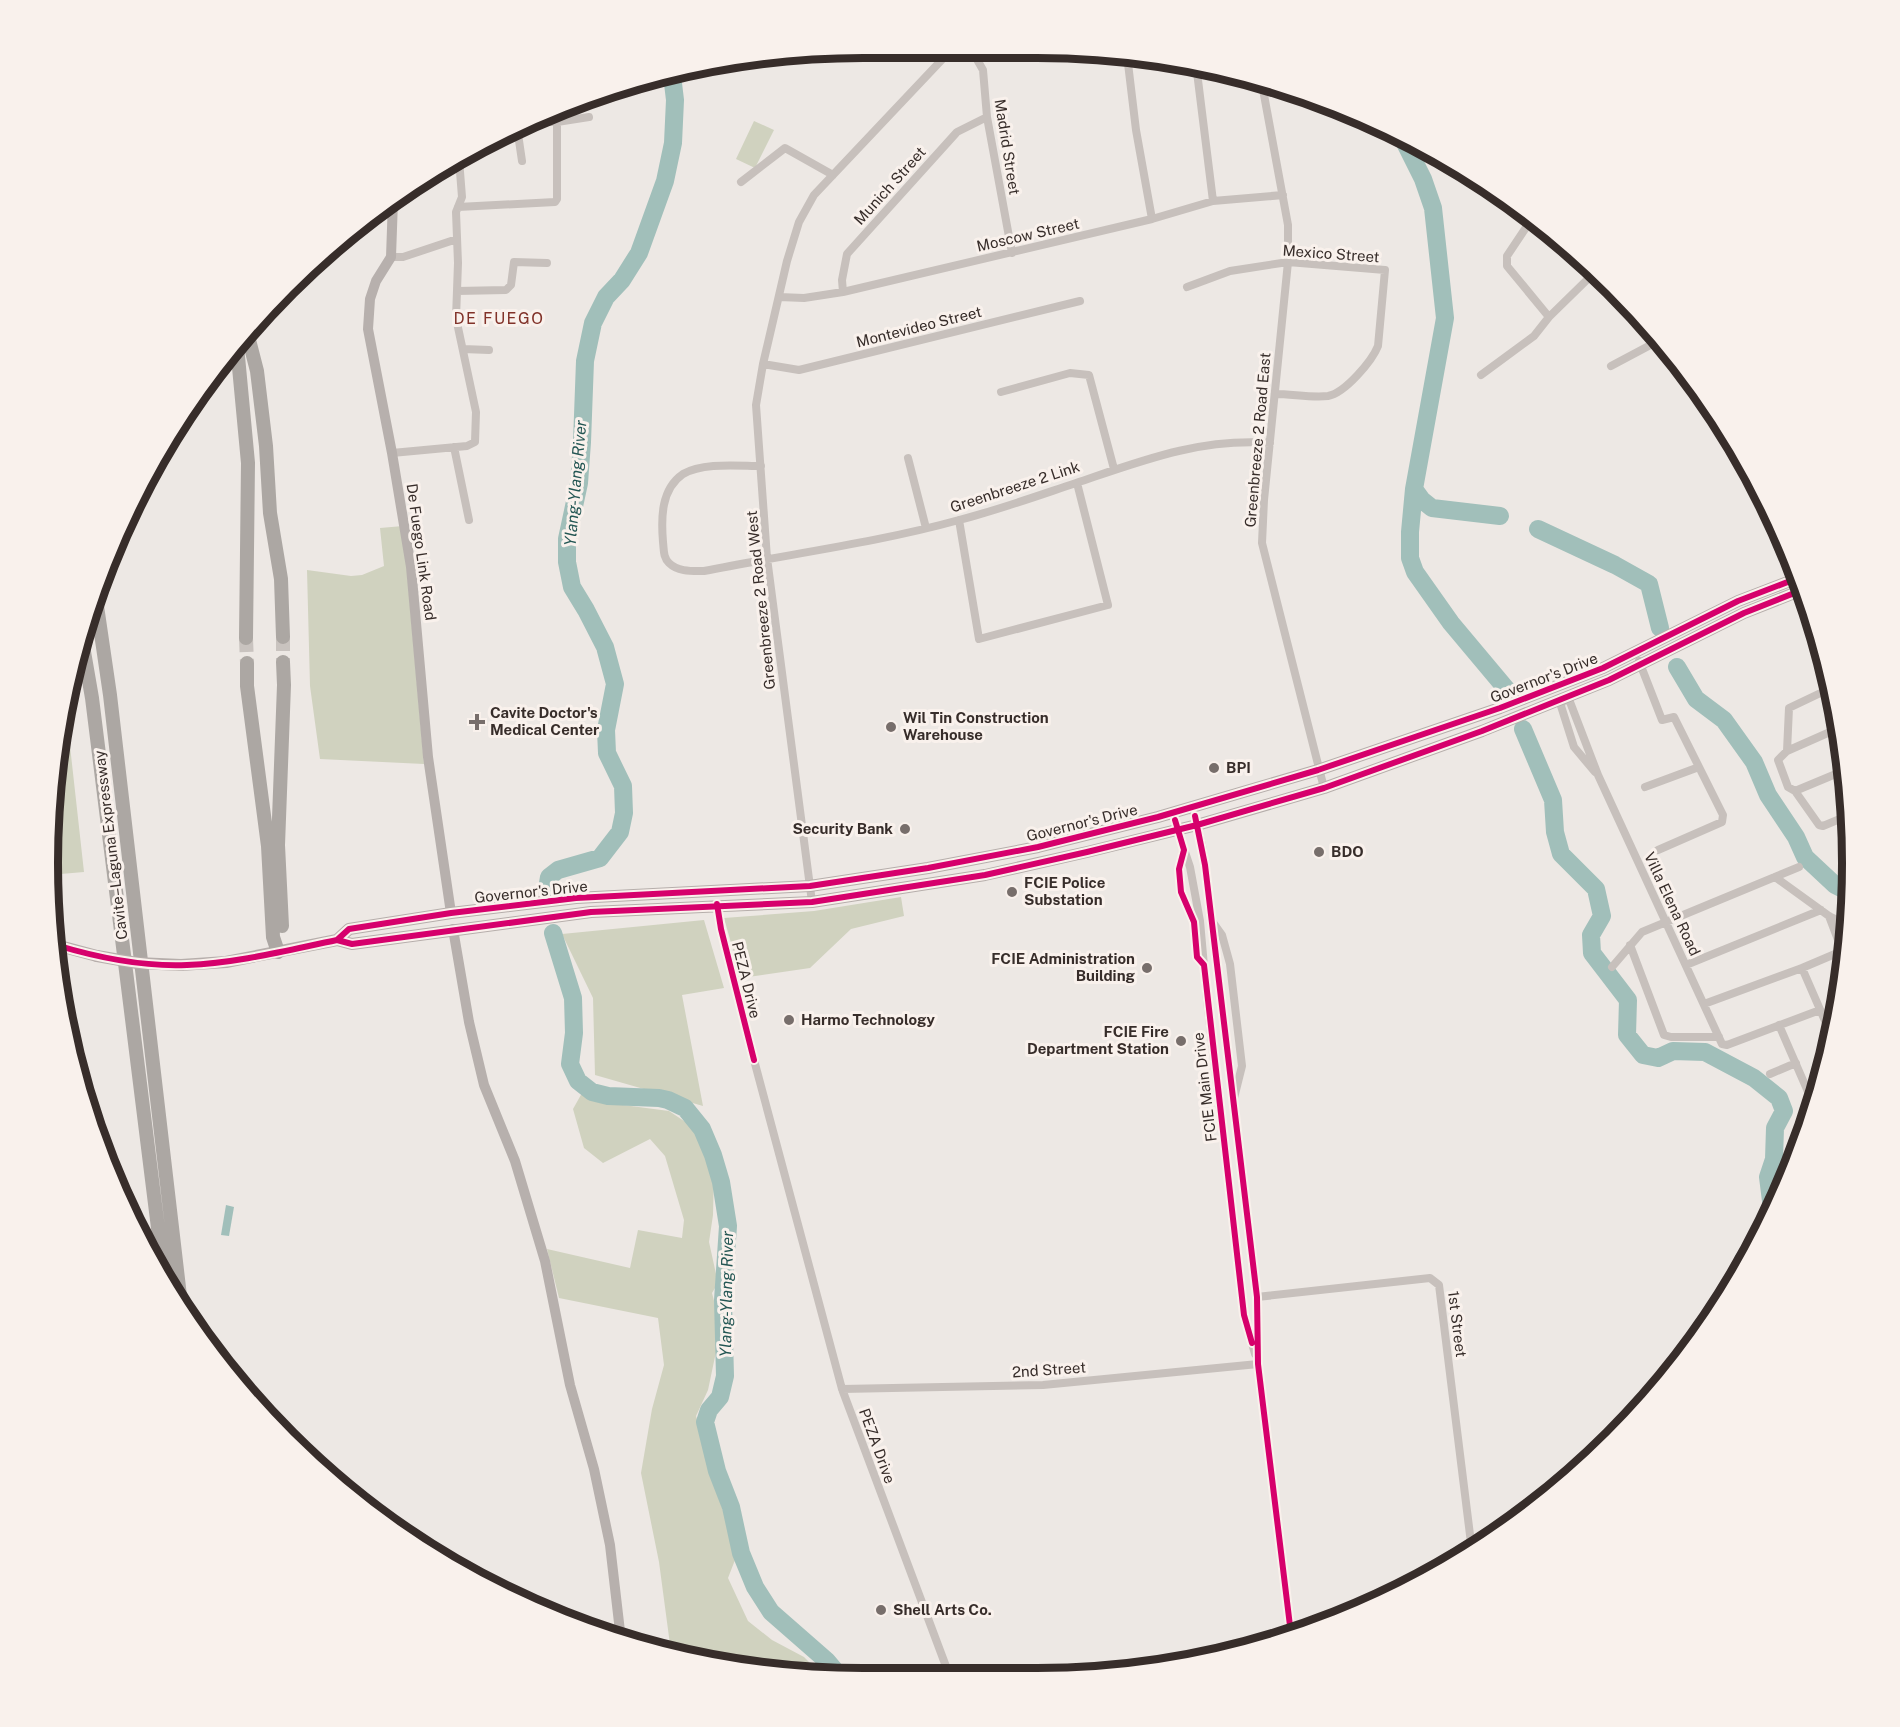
<svg xmlns="http://www.w3.org/2000/svg" width="1900" height="1727" viewBox="0 0 1900 1727" font-family="'Public Sans',sans-serif">
	<rect width="100%" height="100%" fill="#ede8e4"/>
	<!-- green -->
	<path fill="#d0d2bf" d="M 754,121 L 774,130 L 755,168 L 736,159 Z
		M 403,526 L 424,764 L 320,759 L 310,686 L 307,570 L 351,576 L 362,575 L 384,566 L 380,528 Z
		M 65,701 L 84,872 L 49,875 L 48,863 Z
		M 901,897 L 904,916 L 851,929 L 810,968 L 741,978 L 724,918 L 814,911 Z
		M 704,920 L 724,988 L 682,995 L 703,1106 L 595,1075 L 593,998 L 562,934 Z
		M 582,1093 L 608,1103 L 669,1111 L 690,1125 L 710,1158 L 714,1172 L 713,1215 L 709,1242 L 718,1283 L 712,1293 L 721,1328 L 708,1390 L 696,1416 L 711,1474 L 733,1541 L 735,1560 L 728,1578 L 748,1621 L 772,1640 L 804,1657 L 821,1674 L 757,1672 L 671,1652 L 659,1562 L 641,1473 L 652,1409 L 664,1365 L 658,1318 L 559,1298 L 547,1249 L 630,1268 L 638,1230 L 682,1238 L 684,1220 L 665,1156 L 650,1139 L 603,1163 L 584,1148 L 573,1109 Z"/>
	<!-- water -->
	<path fill="#a1bfba" d="M 226,1205 L 234,1207 L 229,1236 L 221,1235 Z"/>
	<g fill="none" stroke-linecap="round" stroke-linejoin="round">
		<!-- river -->
		<path stroke="#a1bfba" stroke-width="18" d="M 1403,139 L 1423,179 L 1433,208 L 1445,318 L 1414,489 L 1410,532 L 1410,558 L 1415,572 L 1451,623 L 1508,691
			M 1414,489 L 1422,500 L 1432,508 L 1500,516
			M 1538,529 L 1615,565 L 1649,584 L 1660,628
			M 1677,667 L 1696,699 L 1724,720 L 1754,762 L 1768,795 L 1796,837 L 1805,857 L 1835,885 L 1849,892
			M 1523,729 L 1553,800 L 1555,832 L 1561,854 L 1596,889 L 1602,916 L 1591,935 L 1592,953 L 1628,1000 L 1627,1035 L 1643,1055 L 1658,1058 L 1673,1051 L 1705,1052 L 1754,1078 L 1779,1098 L 1784,1111 L 1775,1128 L 1774,1159 L 1768,1177 L 1772,1209
			M 547,889 L 549,877 L 558,870 L 600,858 L 620,832 L 624,813 L 623,786 L 607,753 L 606,730 L 615,684 L 605,647 L 586,610 L 572,587 L 567,562 L 567,539 L 579,483 L 582,442 L 585,361 L 593,323 L 606,297 L 622,280 L 639,253 L 665,181 L 673,143 L 675,100 L 672,75
			M 553,933 L 573,998 L 574,1033 L 570,1064 L 578,1081 L 592,1092 L 608,1096 L 659,1098 L 668,1100 L 685,1108 L 702,1129 L 713,1155 L 721,1182 L 728,1226 L 723,1300 L 725,1376 L 720,1397 L 709,1410 L 705,1422 L 717,1471 L 731,1507 L 741,1553 L 755,1587 L 771,1612 L 827,1661 L 838,1674
			M 1743,1263 L 1743,1260 L 1749,1252"/>
		<!-- highway-tunnel -->
		<path stroke="#c9c3bf" stroke-width="14" stroke-dasharray="14 7" stroke-linecap="butt" d="M 283,637 L 283,662
			M 246,638 L 247,663"/>
		<!-- street -->
		<path stroke="#c7c0bc" stroke-width="8" d="M 971,49 L 983,70 L 987,117 L 1012,253
			M 1127,55 L 1136,130 L 1152,219
			M 1196,64 L 1213,201
			M 1262,84 L 1288,225 L 1288,262 L 1264,500 L 1262,543 L 1324,788
			M 557,122 L 589,117
			M 517,127 L 522,161
			M 741,182 L 785,148 L 833,175
			M 458,207 L 555,202 L 557,199 L 557,122 L 531,122
			M 1531,220 L 1507,256 L 1507,266 L 1549,317
			M 391,257 L 403,257 L 457,239
			M 1187,287 L 1230,271 L 1288,262 L 1385,270 L 1378,346 C 1372,361 1345,393 1328,396 C 1312,398 1292,394 1275,394
			M 457,291 L 506,290 L 511,285 L 514,262 L 547,263
			M 843,292 L 842,280 L 847,254 L 957,132 L 987,117
			M 779,297 L 804,298 L 843,292 L 1152,219 L 1213,201 L 1283,195
			M 463,349 L 489,350
			M 763,364 L 799,370 L 1080,301
			M 1611,366 L 1658,341
			M 1481,375 L 1534,336 L 1549,317 L 1595,272
			M 1001,392 L 1070,373 L 1089,375 L 1114,469
			M 454,447 L 469,520
			M 392,453 L 467,446 L 475,442 L 476,412 L 456,318 L 458,263 L 456,212 L 462,197 L 459,159
			M 908,458 L 926,528
			M 761,466 C 739,466 703,462 683,474 C 661,489 661,518 663,542 C 664,550 663,557 669,563 C 678,572 692,571 704,571 C 789,554 876,543 959,520 C 998,510 1037,496 1076,483 C 1141,461 1199,438 1270,443
			M 959,520 L 979,639 L 1108,605 L 1077,483
			M 1639,661 L 1662,720 L 1674,717 L 1723,815 L 1722,822 L 1658,850
			M 1831,688 L 1789,708 L 1787,751 L 1778,760 L 1788,787 L 1795,791 L 1819,825 L 1823,826 L 1847,816
			M 1563,698 L 1570,702 L 1598,775 L 1722,1044 L 1727,1045 L 1820,1010
			M 1563,699 L 1561,706 L 1574,747 L 1595,772
			M 1787,751 L 1839,728
			M 1645,787 L 1699,767
			M 1795,791 L 1843,771
			M 1192,807 L 1202,845 L 1205,865 L 1251,1245 L 1257,1297 L 1258,1364 L 1291,1634
			M 1172,813 L 1190,867 L 1200,921 L 1207,1000 L 1244,1315 L 1255,1354
			M 1183,851 L 1179,869 L 1181,892 L 1194,922 L 1197,957 L 1204,965
			M 1775,877 L 1829,916 L 1846,924
			M 812,902 L 767,558 L 756,405 L 763,364 L 787,261 L 799,222 L 814,195 L 952,49
			M 717,904 L 721,929 L 754,1060 L 842,1389 L 950,1677
			M 1829,916 L 1843,953
			M 1212,921 L 1222,935 L 1230,964 L 1242,1066 L 1234,1098
			M 1630,945 L 1664,1035 L 1671,1037 L 1719,1037
			M 1686,965 L 1821,910
			M 1612,967 L 1642,932 L 1799,867
			M 1802,968 L 1832,1037
			M 1704,1004 L 1802,968 L 1842,951
			M 1779,1025 L 1812,1101
			M 1770,1074 L 1796,1063
			M 1257,1297 L 1430,1278 L 1439,1285 L 1472,1551
			M 842,1389 L 1043,1385 L 1258,1364"/>
		<!-- secondary -->
		<path stroke="#b7b0ad" stroke-width="10" d="M 393,200 L 391,257 L 376,281 L 370,299 L 368,329 L 392,453 L 411,567 L 428,757 L 451,913
			M 453,929 L 469,1022 L 484,1085 L 515,1161 L 545,1261 L 570,1385 L 594,1469 L 610,1545 L 621,1640"/>
		<!-- primary -->
		<path stroke="#b6aeab" stroke-width="12" d="M 337,940 L 349,929 L 451,913 L 576,898 L 810,886 L 928,868 L 1038,847 L 1158,817 L 1318,770 L 1500,708 L 1603,668 L 1738,601 L 1798,578
			M 56,945 L 97,956
			M 181,965 L 226,962 L 337,940 L 352,944 L 591,912 L 812,902 L 985,875 L 1087,852 L 1197,825 L 1324,788 L 1482,731 L 1609,680 L 1744,613 L 1802,590"/>
		<!-- highway -->
		<path stroke="#aca7a3" stroke-width="14" d="M 248,336 L 257,371 L 266,446 L 270,513 L 281,579 L 283,637
			M 237,346 L 248,463 L 246,638
			M 97,606 L 110,695 L 180,1296
			M 83,646 L 92,698 L 163,1268
			M 247,663 L 247,686 L 268,846 L 273,937 L 278,952
			M 282,926 L 278,845 L 284,685 L 283,662"/>
		<!-- primary-bridge -->
		<path stroke="#b6aeab" stroke-width="12" d="M 97,956 L 137,963 L 181,965"/>
		<defs>
			<path id="cycleway" d="M 1195,816 L 1205,865 L 1257,1297 L 1258,1364 L 1291,1634
				M 1175,820 L 1184,850 L 1179,869 L 1181,892 L 1194,922 L 1197,957 L 1204,965 L 1244,1315 L 1252,1343
				M 717,904 L 721,929 L 754,1060
				M 337,940 L 349,929 L 451,913 L 576,898 L 810,886 L 928,868 L 1038,847 L 1158,817 L 1318,770 L 1500,708 L 1603,668 L 1738,601 L 1798,578
				M 56,945 C 99,958 142,967 187,965 C 238,963 288,950 337,940 L 352,944 L 591,912 L 812,902 L 985,875 L 1087,852 L 1197,825 L 1324,788 L 1482,731 L 1609,680 L 1744,613 L 1802,590"/>
		</defs>
		<!-- cycleway casing -->
		<use href="#cycleway" stroke="#f9f1ec" stroke-width="10"/>
		<!-- cycleway -->
		<use href="#cycleway" stroke="#d6006c" stroke-width="6"/>
	</g>
	<!-- markers -->
	<g fill="#776e6b" stroke="#f9f1ec" stroke-width="2">
		<path d="M474 713h6v6h6v6h-6v6h-6v-6h-6v-6h6z"/>
		<circle cx="891" cy="727" r="6"/>
		<circle cx="1214" cy="768" r="6"/>
		<circle cx="905" cy="829" r="6"/>
		<circle cx="1319" cy="852" r="6"/>
		<circle cx="1012" cy="892" r="6"/>
		<circle cx="1147" cy="968" r="6"/>
		<circle cx="789" cy="1020" r="6"/>
		<circle cx="1181" cy="1041" r="6"/>
		<circle cx="881" cy="1610" r="6"/>
	</g>
	<g text-anchor="middle" stroke-width="6" stroke-linejoin="round" paint-order="stroke">
		<!-- street labels -->
		<g font-size="15" fill="#372d2a" stroke="#f9f1ec">
			<text transform="translate(1007 147) rotate(81)" y="5">Madrid Street</text>
			<text transform="translate(890 186) rotate(-48)" y="5">Munich Street</text>
			<text transform="translate(1028 235) rotate(-13)" y="5">Moscow Street</text>
			<text transform="translate(1331 254) rotate(4)" y="5">Mexico Street</text>
			<text transform="translate(919 327) rotate(-14)" y="5">Montevideo Street</text>
			<text transform="translate(1258 440) rotate(-85)" y="5">Greenbreeze 2 Road East</text>
			<text transform="translate(1015 487) rotate(-18)" y="5">Greenbreeze 2 Link</text>
			<text transform="translate(421 552) rotate(82)" y="5">De Fuego Link Road</text>
			<text transform="translate(761 600) rotate(-96)" y="5">Greenbreeze 2 Road West</text>
			<text transform="translate(1544 678) rotate(-21)" y="5">Governor's Drive</text>
			<text transform="translate(1082 823) rotate(-14)" y="5">Governor's Drive</text>
			<text transform="translate(111 845) rotate(-97)" y="5">Cavite–Laguna Expressway</text>
			<text transform="translate(531 892) rotate(-6)" y="5">Governor's Drive</text>
			<text transform="translate(1672 904) rotate(65)" y="5">Villa Elena Road</text>
			<text transform="translate(746 980) rotate(76)" y="5">PEZA Drive</text>
			<text transform="translate(1205 1087) rotate(-97)" y="5">FCIE Main Drive</text>
			<text transform="translate(1457 1324) rotate(83)" y="5">1st Street</text>
			<text transform="translate(1049 1370) rotate(-4)" y="5">2nd Street</text>
			<text transform="translate(877 1446) rotate(70)" y="5">PEZA Drive</text>
		</g>
		<!-- poi labels -->
		<g font-size="15" font-weight="bold" fill="#372d2a" stroke="#f9f1ec" text-anchor="start">
			<text x="490" y="718">Cavite Doctor's<tspan x="490" dy="17">Medical Center</tspan></text>
			<text x="903" y="723">Wil Tin Construction<tspan x="903" dy="17">Warehouse</tspan></text>
			<text x="1226" y="773">BPI</text>
			<text x="893" y="834" text-anchor="end">Security Bank</text>
			<text x="1331" y="857">BDO</text>
			<text x="1024" y="888">FCIE Police<tspan x="1024" dy="17">Substation</tspan></text>
			<text x="1135" y="964" text-anchor="end">FCIE Administration<tspan x="1135" dy="17">Building</tspan></text>
			<text x="801" y="1025">Harmo Technology</text>
			<text x="1169" y="1037" text-anchor="end">FCIE Fire<tspan x="1169" dy="17">Department Station</tspan></text>
			<text x="893" y="1615">Shell Arts Co.</text>
		</g>
		<!-- neighbourhood labels -->
		<g font-size="16" letter-spacing="1.5" fill="#813229" stroke="#f9f1ec">
			<text x="499" y="324">DE FUEGO</text>
		</g>
		<!-- water labels -->
		<g font-size="16" font-style="italic" fill="#235653" stroke="#f9f1ec">
			<text transform="translate(575 483) rotate(-85)" y="6">Ylang-Ylang River</text>
			<text transform="translate(726 1294) rotate(-89)" y="6">Ylang-Ylang River</text>
		</g>
	</g>
	<!-- crop -->
	<path d="M0 0H1900V1727H0ZM863 58H1037A805 805 0 0 1 1842 863V863A805 805 0 0 1 1037 1668H863A805 805 0 0 1 58 863V863A805 805 0 0 1 863 58Z" fill="#f9f1ec" fill-rule="evenodd"/>
	<path fill="none" stroke="#372d2a" stroke-width="8" d="M863 58H1037A805 805 0 0 1 1842 863V863A805 805 0 0 1 1037 1668H863A805 805 0 0 1 58 863V863A805 805 0 0 1 863 58Z"/>
</svg>
